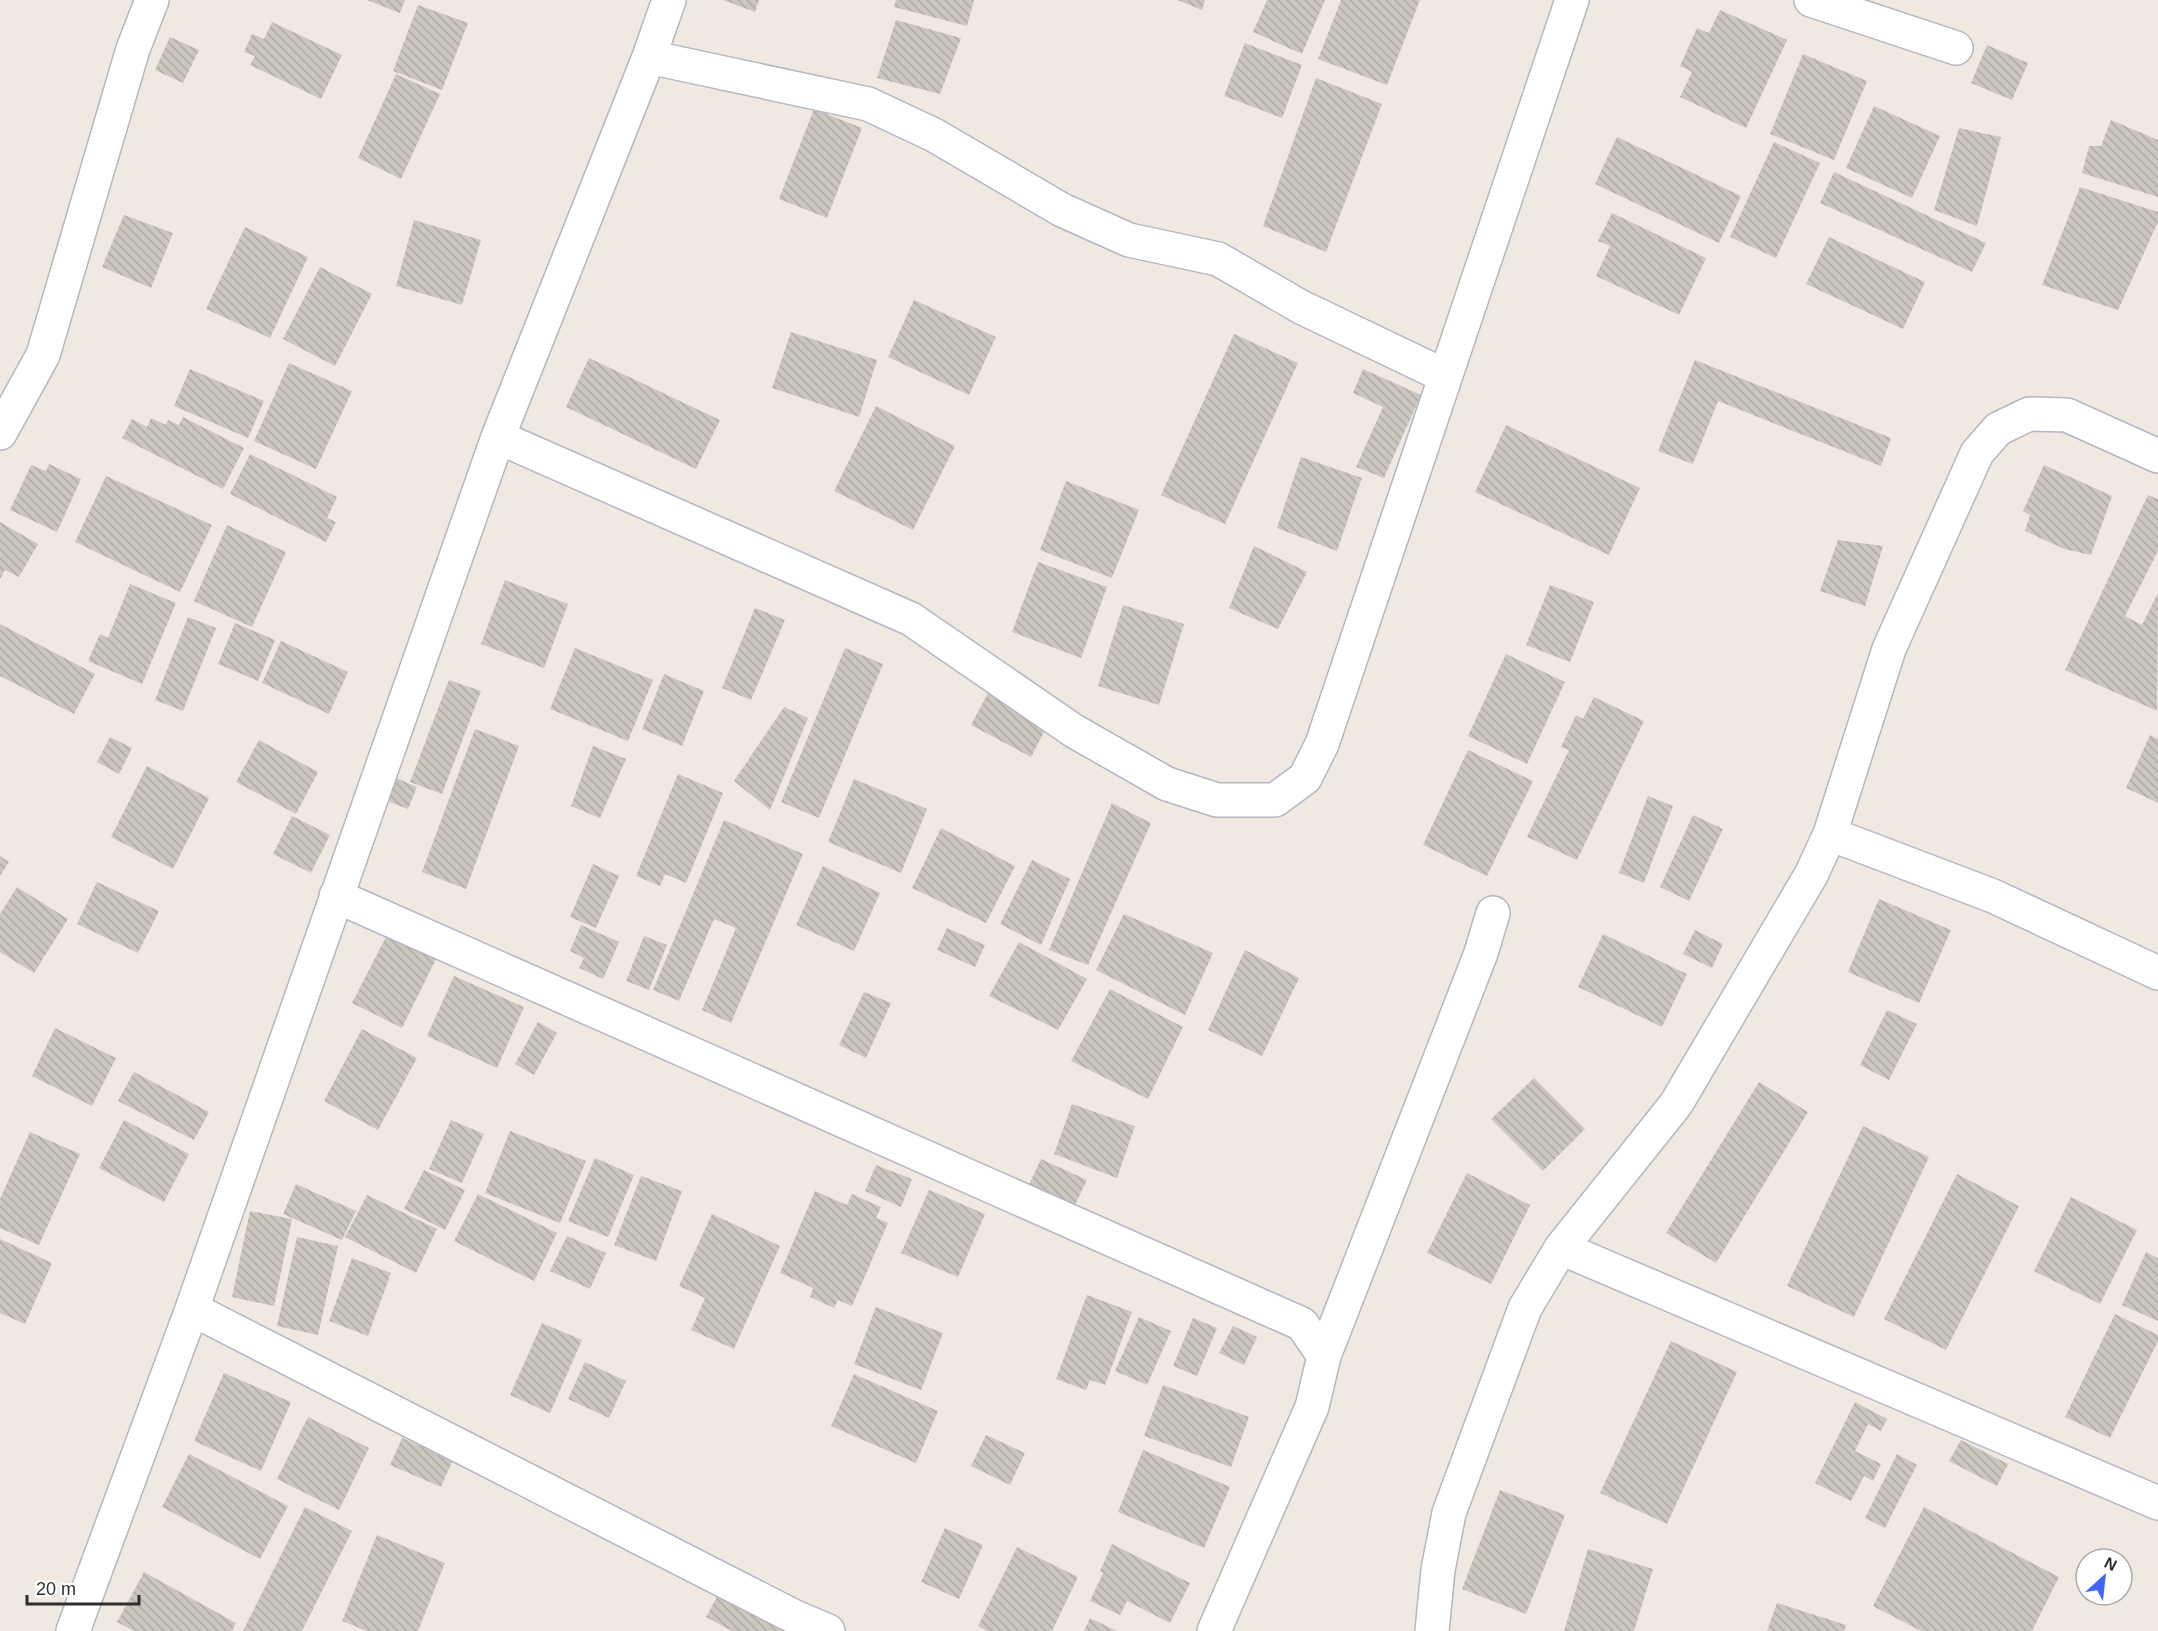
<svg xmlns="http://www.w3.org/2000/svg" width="2158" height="1631" viewBox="0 0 2158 1631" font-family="Arial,sans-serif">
	<defs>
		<pattern id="building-back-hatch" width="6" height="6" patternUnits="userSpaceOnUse" patternTransform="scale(1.5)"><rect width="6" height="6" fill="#cbc7bf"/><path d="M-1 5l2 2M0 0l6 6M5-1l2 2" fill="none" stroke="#afaba4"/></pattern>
	</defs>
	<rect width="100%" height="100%" fill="#efe9e1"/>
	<!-- building -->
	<path fill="url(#building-back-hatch)" d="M 367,0 L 405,0 L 400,13 Z
		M 723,0 L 759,0 L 755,12 Z
		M 896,0 L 974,0 L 967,26 L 894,7 Z
		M 1177,0 L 1205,0 L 1202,10 Z
		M 1267,0 L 1325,0 L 1302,54 L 1253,32 Z
		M 1341,0 L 1420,0 L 1387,85 L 1318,59 Z
		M 418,5 L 468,23 L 442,90 L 393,71 Z
		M 1720,10 L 1787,40 L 1746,128 L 1680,97 L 1692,72 L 1680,66 L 1697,28 L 1709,33 Z
		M 896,20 L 961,38 L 940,94 L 877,78 Z
		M 272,22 L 342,55 L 321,99 L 250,65 L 255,56 L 244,52 L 252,34 L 264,39 Z
		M 170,37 L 199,50 L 183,83 L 155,70 Z
		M 1245,43 L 1302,65 L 1282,118 L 1224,96 Z
		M 1987,45 L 2028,63 L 2012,100 L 1971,83 Z
		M 1803,54 L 1867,81 L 1834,160 L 1770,134 Z
		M 396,74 L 440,94 L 401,179 L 358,158 Z
		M 1316,78 L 1382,104 L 1326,252 L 1263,226 Z
		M 1874,106 L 1940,136 L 1912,198 L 1846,168 Z
		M 814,109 L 862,128 L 827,218 L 779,199 Z
		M 2111,120 L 2158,140 L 2158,197 L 2082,173 L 2089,146 L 2101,146 Z
		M 1959,128 L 2001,137 L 1977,226 L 1934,210 Z
		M 1617,137 L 1741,196 L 1719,243 L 1595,184 Z
		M 1774,142 L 1820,163 L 1776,258 L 1730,237 Z
		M 1834,172 L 1986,243 L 1972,272 L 1820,203 Z
		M 2080,187 L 2158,212 L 2158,222 L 2118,310 L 2042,285 Z
		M 1612,213 L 1706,258 L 1679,315 L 1596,276 L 1610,246 L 1598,241 Z
		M 124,215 L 173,233 L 151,288 L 102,267 Z
		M 414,220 L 481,240 L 462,305 L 396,286 Z
		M 245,227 L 308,257 L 270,338 L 206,309 Z
		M 1829,237 L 1925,282 L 1903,329 L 1806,284 Z
		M 320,267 L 372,294 L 335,366 L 283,339 Z
		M 914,300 L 996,337 L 969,395 L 888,357 Z
		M 791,332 L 877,360 L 859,417 L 772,388 Z
		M 1234,334 L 1298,363 L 1225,524 L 1161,495 Z
		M 589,358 L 720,420 L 696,469 L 566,407 Z
		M 1695,360 L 1891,438 L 1881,466 L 1718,401 L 1693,464 L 1658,451 Z
		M 289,363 L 352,391 L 316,469 L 254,441 Z
		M 190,369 L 264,401 L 248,438 L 174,406 Z
		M 1363,369 L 1421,395 L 1384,478 L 1356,467 L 1383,407 L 1353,393 Z
		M 876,406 L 955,446 L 913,530 L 834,491 Z
		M 183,417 L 244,448 L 223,489 L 122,438 L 132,419 L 147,427 L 151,418 L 166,425 L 168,420 L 179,425 Z
		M 1506,425 L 1640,488 L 1609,555 L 1475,492 Z
		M 250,454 L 337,497 L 327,518 L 336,522 L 326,542 L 230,494 Z
		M 1301,457 L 1362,478 L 1337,551 L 1277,528 Z
		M 49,464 L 81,479 L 57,532 L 10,510 L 31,465 L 46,471 Z
		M 2044,465 L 2112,496 L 2091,555 L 2064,549 L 2025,531 L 2030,515 L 2023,511 Z
		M 106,476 L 212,525 L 180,592 L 75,542 Z
		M 1066,481 L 1139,510 L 1112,578 L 1040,550 Z
		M 2148,495 L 2158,499 L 2158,551 L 2125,616 L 2142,625 L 2158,593 L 2157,711 L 2065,670 Z
		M 0,522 L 38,544 L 19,577 L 5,570 L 0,579 Z
		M 227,525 L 286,552 L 252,627 L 194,601 Z
		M 1838,540 L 1883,546 L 1865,606 L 1820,591 Z
		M 1254,546 L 1307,572 L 1278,629 L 1229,608 Z
		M 1038,562 L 1107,587 L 1081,658 L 1012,632 Z
		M 505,580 L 568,604 L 544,668 L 481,644 Z
		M 130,584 L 176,603 L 142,684 L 88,661 L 100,634 L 108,638 Z
		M 1550,585 L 1594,602 L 1570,662 L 1526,645 Z
		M 1123,605 L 1184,624 L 1159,705 L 1098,686 Z
		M 755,608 L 785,620 L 751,700 L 722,688 Z
		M 188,617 L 216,628 L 183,711 L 155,700 Z
		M 235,623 L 275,640 L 258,681 L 218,664 Z
		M 0,624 L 95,674 L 74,714 L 0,676 Z
		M 281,641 L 348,672 L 329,714 L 262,683 Z
		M 575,648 L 653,680 L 628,741 L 550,709 Z
		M 845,648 L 883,664 L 819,818 L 781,802 Z
		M 1506,654 L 1565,682 L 1527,764 L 1468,736 Z
		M 664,674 L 704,691 L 682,746 L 642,729 Z
		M 449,680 L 481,691 L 442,794 L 410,782 Z
		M 988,693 L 1047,726 L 1031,757 L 971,725 Z
		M 1594,697 L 1644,721 L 1577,860 L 1527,837 L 1569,750 L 1561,747 L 1576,715 L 1583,719 Z
		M 784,707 L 808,718 L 770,810 L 734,781 Z
		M 475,729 L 519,746 L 466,889 L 422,872 Z
		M 2150,735 L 2158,739 L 2158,803 L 2126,788 Z
		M 110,737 L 132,748 L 119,774 L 97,762 Z
		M 259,740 L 318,772 L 296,814 L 236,782 Z
		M 593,746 L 626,759 L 600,818 L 571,806 Z
		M 1468,750 L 1533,781 L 1487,876 L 1423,845 Z
		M 147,766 L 209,798 L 173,869 L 111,837 Z
		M 678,774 L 723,793 L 686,883 L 665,874 L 660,886 L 636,876 Z
		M 396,778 L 417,787 L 408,809 L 387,801 Z
		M 854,779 L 927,809 L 901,873 L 828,842 Z
		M 1648,796 L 1673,806 L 1644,883 L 1619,873 Z
		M 1112,803 L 1151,823 L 1088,965 L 1049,950 Z
		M 1693,815 L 1723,829 L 1689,901 L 1660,887 Z
		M 292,816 L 330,835 L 311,873 L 273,854 Z
		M 724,820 L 803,854 L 731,1023 L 702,1010 L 736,928 L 714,919 L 679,1001 L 653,990 Z
		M 941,828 L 1015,866 L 986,923 L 912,888 Z
		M 0,856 L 9,862 L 0,876 Z
		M 1032,860 L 1070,879 L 1041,945 L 1000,924 Z
		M 593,864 L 619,876 L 596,928 L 570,917 Z
		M 823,866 L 880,893 L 854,951 L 796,925 Z
		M 97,882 L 159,911 L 138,953 L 77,924 Z
		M 17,887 L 68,919 L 34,973 L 0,952 L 0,914 Z
		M 1879,899 L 1951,930 L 1919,1003 L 1848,972 Z
		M 1124,914 L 1213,953 L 1185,1015 L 1096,970 Z
		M 581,925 L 619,942 L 603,979 L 579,968 L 584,958 L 570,951 Z
		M 947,928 L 985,945 L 975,967 L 937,950 Z
		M 1695,930 L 1723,944 L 1712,968 L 1683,954 Z
		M 1603,934 L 1687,974 L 1662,1027 L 1578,987 Z
		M 387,935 L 436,959 L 402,1028 L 352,1003 Z
		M 644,936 L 667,945 L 649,990 L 626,981 Z
		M 1019,942 L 1087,979 L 1058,1030 L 989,996 Z
		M 1245,950 L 1299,978 L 1262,1056 L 1208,1030 Z
		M 454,976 L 524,1007 L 497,1068 L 427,1036 Z
		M 1110,989 L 1183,1027 L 1148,1099 L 1071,1061 Z
		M 864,992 L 891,1003 L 866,1058 L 839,1045 Z
		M 1887,1010 L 1917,1024 L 1889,1080 L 1860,1065 Z
		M 538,1022 L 557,1033 L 534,1075 L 515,1064 Z
		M 55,1028 L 116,1058 L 92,1106 L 32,1076 Z
		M 362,1029 L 417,1058 L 378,1130 L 324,1101 Z
		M 134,1072 L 209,1112 L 194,1140 L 118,1101 Z
		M 1534,1078 L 1585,1129 L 1543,1171 L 1491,1119 Z
		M 1759,1082 L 1808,1112 L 1716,1263 L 1666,1233 Z
		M 1072,1104 L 1135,1126 L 1117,1178 L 1054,1154 Z
		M 124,1120 L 189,1154 L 164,1202 L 99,1168 Z
		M 451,1120 L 484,1134 L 462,1183 L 429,1169 Z
		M 1863,1126 L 1929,1157 L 1854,1317 L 1787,1286 Z
		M 510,1131 L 586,1161 L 560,1223 L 485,1193 Z
		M 30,1132 L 80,1154 L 39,1245 L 0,1228 L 0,1199 Z
		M 595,1158 L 634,1175 L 608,1237 L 568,1221 Z
		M 1041,1159 L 1087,1180 L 1074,1207 L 1028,1187 Z
		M 876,1165 L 912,1179 L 901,1207 L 865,1191 Z
		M 424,1170 L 465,1190 L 445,1230 L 404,1209 Z
		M 1467,1173 L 1530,1205 L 1491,1284 L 1427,1253 Z
		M 1957,1174 L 2019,1206 L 1946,1350 L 1884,1319 Z
		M 641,1176 L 682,1191 L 656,1261 L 614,1245 Z
		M 296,1184 L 356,1211 L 342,1240 L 283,1214 Z
		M 929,1190 L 985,1214 L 958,1277 L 901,1253 Z
		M 815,1191 L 847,1205 L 852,1194 L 881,1207 L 876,1218 L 888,1223 L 852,1306 L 838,1300 L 834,1308 L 810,1297 L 813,1288 L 780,1273 Z
		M 478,1194 L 557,1233 L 534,1281 L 454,1241 Z
		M 367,1195 L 437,1229 L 416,1273 L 345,1237 Z
		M 2071,1197 L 2137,1230 L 2100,1304 L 2034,1271 Z
		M 250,1211 L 292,1219 L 274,1306 L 232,1297 Z
		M 712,1214 L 780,1246 L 734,1349 L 691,1330 L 705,1298 L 679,1286 Z
		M 567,1236 L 606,1253 L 590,1289 L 550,1271 Z
		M 297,1237 L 338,1246 L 318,1335 L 277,1326 Z
		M 0,1239 L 52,1263 L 25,1324 L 0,1313 Z
		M 2146,1252 L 2158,1258 L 2158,1321 L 2122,1305 Z
		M 352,1258 L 391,1273 L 368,1336 L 329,1321 Z
		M 1087,1295 L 1132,1312 L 1105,1385 L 1090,1380 L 1086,1390 L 1056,1379 Z
		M 876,1307 L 943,1333 L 921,1390 L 854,1364 Z
		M 2115,1314 L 2158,1335 L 2158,1341 L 2110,1438 L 2065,1417 Z
		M 1139,1317 L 1171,1331 L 1147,1385 L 1115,1371 Z
		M 1193,1318 L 1217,1328 L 1197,1376 L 1173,1366 Z
		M 542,1323 L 582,1340 L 550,1413 L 510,1395 Z
		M 1233,1326 L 1257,1337 L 1244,1365 L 1219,1353 Z
		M 1671,1341 L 1737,1372 L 1667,1524 L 1600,1493 Z
		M 585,1362 L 626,1381 L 609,1418 L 568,1399 Z
		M 224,1373 L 291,1402 L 261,1471 L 194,1441 Z
		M 854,1374 L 938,1411 L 916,1463 L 831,1426 Z
		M 1163,1385 L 1249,1417 L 1231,1467 L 1144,1436 Z
		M 1855,1402 L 1887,1419 L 1881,1431 L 1868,1424 L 1855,1451 L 1881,1464 L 1873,1481 L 1864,1476 L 1851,1501 L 1815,1483 Z
		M 308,1417 L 369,1448 L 339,1510 L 277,1479 Z
		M 986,1435 L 1025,1453 L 1010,1485 L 971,1466 Z
		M 402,1438 L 453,1460 L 441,1487 L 390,1465 Z
		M 1961,1440 L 2008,1464 L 1997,1486 L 1949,1461 Z
		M 1143,1450 L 1230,1487 L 1204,1548 L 1118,1512 Z
		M 189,1454 L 288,1506 L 260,1559 L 162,1507 Z
		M 1897,1454 L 1917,1465 L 1885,1528 L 1865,1518 Z
		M 1500,1490 L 1565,1515 L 1526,1614 L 1462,1589 Z
		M 305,1507 L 352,1531 L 302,1631 L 243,1631 Z
		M 1924,1507 L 2059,1577 L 2032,1631 L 1921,1631 L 1873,1606 Z
		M 945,1528 L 983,1545 L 959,1599 L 921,1582 Z
		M 377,1535 L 445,1563 L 418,1631 L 367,1631 L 342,1621 Z
		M 1112,1544 L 1190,1583 L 1170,1623 L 1127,1601 L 1120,1615 L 1090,1601 L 1103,1573 L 1100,1571 Z
		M 1017,1547 L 1078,1577 L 1052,1631 L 987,1631 L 978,1626 Z
		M 1588,1549 L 1653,1569 L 1634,1631 L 1564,1631 Z
		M 144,1572 L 236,1623 L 232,1631 L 134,1631 L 117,1622 Z
		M 719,1593 L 792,1631 L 732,1631 L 706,1617 Z
		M 1777,1603 L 1846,1625 L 1844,1631 L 1767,1631 Z
		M 1090,1618 L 1117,1631 L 1084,1631 Z"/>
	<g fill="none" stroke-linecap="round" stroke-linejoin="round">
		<defs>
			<path id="minor" d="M 1811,0 L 1956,48
				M 649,57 L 669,0
				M 0,433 L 43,355 L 133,49 L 152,0
				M 498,437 L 911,619 L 1074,731 L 1167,784 L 1217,800 L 1275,800 L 1305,778 L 1322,744 L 1572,0
				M 1830,834 L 1993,896 L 2158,973
				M 336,896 L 1302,1324 L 1324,1356 L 1312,1407 L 1214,1631
				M 1561,1248 L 2158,1503
				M 192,1309 L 795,1617 L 828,1631
				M 1324,1356 L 1443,1051 L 1481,953 L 1493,913
				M 73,1631 L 192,1309 L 498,437 L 649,57 L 868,104 L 934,135 L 1062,210 L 1129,240 L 1218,259 L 1301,307 L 1445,376
				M 1432,1631 L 1438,1570 L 1449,1513 L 1525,1308 L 1561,1248 L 1676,1104 L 1811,875 L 1830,834 L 1889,649 L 1977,453 L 1998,429 L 2029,414 L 2067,415 L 2158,456"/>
		</defs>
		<!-- minor casing -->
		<use href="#minor" stroke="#b4b7c1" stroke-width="36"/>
		<!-- minor -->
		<use href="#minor" stroke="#fff" stroke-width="33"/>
	</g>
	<!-- north arrow -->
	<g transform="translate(2104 1577) rotate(27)"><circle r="28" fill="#ffffff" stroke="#ababab" stroke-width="1.5"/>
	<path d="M0-4.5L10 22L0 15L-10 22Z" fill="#4264fb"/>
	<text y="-9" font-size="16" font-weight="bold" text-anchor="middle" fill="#2e2e2e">N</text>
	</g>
	<!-- scale -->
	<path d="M27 1595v9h112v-9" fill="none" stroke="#2e2e2e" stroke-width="3"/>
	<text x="36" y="1595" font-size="18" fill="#2e2e2e" stroke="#ffffff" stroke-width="4.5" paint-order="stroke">20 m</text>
</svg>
